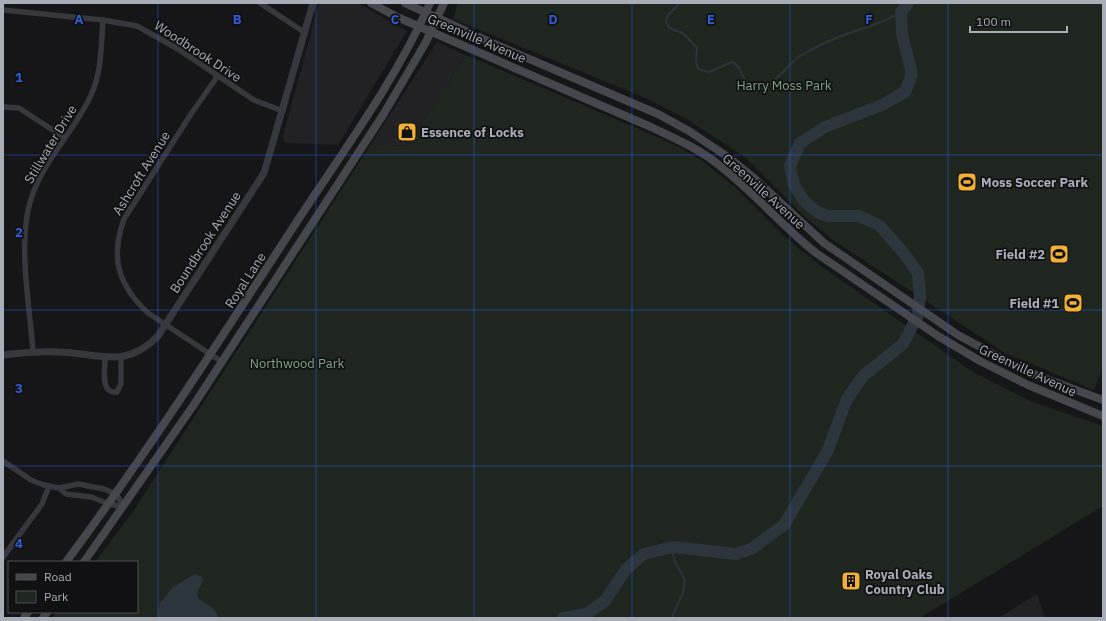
<svg xmlns="http://www.w3.org/2000/svg" width="1106" height="621" viewBox="0 0 1106 621" font-family="'IBM Plex Sans',sans-serif">
	<rect width="100%" height="100%" fill="#161618"/>
	<!-- built -->
	<path fill="#222225" d="M 319,3 L 358,3 L 407,31 L 338,145 L 285,143 L 283,136 Z
		M 437,42 L 466,55 L 407,146 L 371,144 Z
		M 1037,594 L 1045,618 L 998,618 Z"/>
	<!-- green -->
	<path fill="#1e261f" d="M 458,3 L 1103,3 L 1103,367 L 1094,390 L 1005,353 L 833,240 L 805,217 L 745,157 L 688,120 L 648,99 L 453,19 Z
		M 466,55 L 646,132 L 679,147 L 701,160 L 734,186 L 784,236 L 822,267 L 973,372 L 1030,401 L 1103,426 L 1103,506 L 920,618 L 52,618 L 57,612 L 137,612 L 137,562 L 95,562 L 134,510 L 371,144 L 407,146 Z"/>
	<!-- water -->
	<path fill="#2c353c" d="M 195,574 L 202,577 L 203,582 C 185,606 215,598 218,618 L 157,618 L 160,603 L 172,588 Z"/>
	<g fill="none" stroke-linecap="round" stroke-linejoin="round">
		<!-- stream -->
		<path stroke="#2c353c" stroke-width="2" d="M 680,3 L 668,15 L 666,21 L 669,28 L 683,33 L 697,48 L 696,62 L 698,69 L 709,72 L 732,62 C 745,69 743,87 753,90 C 768,95 787,64 800,56 C 812,49 826,42 839,37 C 859,29 882,24 901,12
			M 672,618 C 675,606 687,592 684,579 C 680,568 671,561 673,547"/>
		<!-- river -->
		<path stroke="#2c353c" stroke-width="12" d="M 563,618 L 586,614 L 605,601 L 626,569 L 644,554 L 673,547 L 736,554 L 751,549 L 784,525 L 827,452 L 847,399 L 863,376 L 903,344 L 918,315 L 920,296 L 918,273 L 902,251 L 879,225 L 859,216 L 828,216 L 817,212 L 804,201 L 794,185 L 790,166 L 800,143 L 825,127 L 882,105 L 905,92 L 912,74 L 902,34 L 901,12 L 908,3"/>
		<!-- minor -->
		<path stroke="#37383d" stroke-width="5.5" d="M 260,3 L 304,32
			M 3,10 L 103,20 L 137,26 L 178,49 L 254,100 L 283,111
			M 217,77 L 191,114 L 124,219 C 110,258 118,285 148,313 L 222,362
			M 5,107 L 19,108 L 65,138
			M 33,352 C 30,307 17,242 31,199 C 43,160 75,131 91,95 C 102,72 101,44 103,20
			M 105,358 C 105,370 100,394 117,392 L 121,384 L 121,358
			M 3,461 L 31,480 L 44,485 L 59,488 L 78,484 L 104,489 L 116,494 L 124,507
			M 59,488 L 66,494 L 91,497 L 109,504 L 124,507
			M 3,557 L 42,504 L 49,486"/>
		<!-- tertiary -->
		<path stroke="#37383d" stroke-width="7" d="M 3,355 C 21,353 40,351 58,352 C 99,353 125,370 158,336 L 264,173 L 313,3"/>
		<!-- secondary -->
		<path stroke="#45474d" stroke-width="8" d="M 371,3 L 397,17 L 651,127 C 674,138 700,149 720,166 C 754,192 782,226 816,253 L 938,336 L 980,361 L 1028,385 L 1103,416
			M 405,3 L 492,43 L 658,114 L 689,131 L 728,157 L 753,177 L 824,243 L 958,335 L 1025,371 L 1103,400
			M 66,562 C 147,453 220,340 294,226 C 341,154 395,82 430,3
			M 84,562 L 193,406 L 383,115 L 426,42 L 444,3
			M 24,618 L 28,612
			M 43,618 L 47,612"/>
	</g>
	<!-- grid -->
	<path fill="none" stroke="#325cd3" stroke-width="1" stroke-opacity="0.55" d="M 158,3 L 158,618M 316,3 L 316,618M 474,3 L 474,618M 632,3 L 632,618M 790,3 L 790,618M 948,3 L 948,618M 3,155 L 1103,155M 3,310 L 1103,310M 3,466 L 1103,466"/>
	<!-- icons -->
	<defs>
		<symbol id="shop-square" viewBox="-11 -11 22 22"><rect x="-9" y="-9" width="18" height="18" rx="4" fill="#f2b134" stroke="#111113"/><path d="M-5-2.5h2.3a2.7 3.5 0 0 1 5.4 0H5L5.5 6h-11ZM-1.5-2.5h3a1.5 2.3 0 0 0-3 0Z" fill="#111"/></symbol>
		<symbol id="stadium-square" viewBox="-11 -11 22 22"><rect x="-9" y="-9" width="18" height="18" rx="4" fill="#f2b134" stroke="#111113"/><path d="M0-5a6.5 5 0 1 0 0 10a6.5 5 0 1 0 0-10ZM-3.5-1.8h7v3.6h-7Z" fill="#111"/></symbol>
		<symbol id="building-square" viewBox="-11 -11 22 22"><rect x="-9" y="-9" width="18" height="18" rx="4" fill="#f2b134" stroke="#111113"/><path d="M-4-6H4V6H1V3H-1V6H-4ZM-2.5-4.3h1.7v1.8h-1.7ZM.8-4.3h1.7v1.8H.8ZM-2.5-1h1.7V.8h-1.7ZM.8-1h1.7V.8H.8Z" fill="#111"/></symbol>
	</defs>
	<g fill-rule="evenodd">
		<use href="#shop-square" x="396" y="121" width="22" height="22"/>
		<use href="#stadium-square" x="956" y="171" width="22" height="22"/>
		<use href="#stadium-square" x="1048" y="243" width="22" height="22"/>
		<use href="#stadium-square" x="1062" y="292" width="22" height="22"/>
		<use href="#building-square" x="840" y="570" width="22" height="22"/>
	</g>
	<g text-anchor="middle" stroke-width="3.5" stroke-linejoin="round" paint-order="stroke">
		<!-- street labels -->
		<g font-size="13" fill="#a8adb8" stroke="#111113">
			<text transform="translate(477 38) rotate(23)" y="5">Greenville Avenue</text>
			<text transform="translate(198 51) rotate(33)" y="5">Woodbrook Drive</text>
			<text transform="translate(50 144) rotate(-59)" y="5">Stillwater Drive</text>
			<text transform="translate(141 173) rotate(-58)" y="5">Ashcroft Avenue</text>
			<text transform="translate(764 191) rotate(42)" y="5">Greenville Avenue</text>
			<text transform="translate(205 242) rotate(-57)" y="5">Boundbrook Avenue</text>
			<text transform="translate(245 280) rotate(-57)" y="5">Royal Lane</text>
			<text transform="translate(1028 370) rotate(25)" y="5">Greenville Avenue</text>
		</g>
		<!-- park labels -->
		<g font-size="13" fill="#7fa381" stroke="#111113">
			<text x="784" y="90">Harry Moss Park</text>
			<text x="297" y="368">Northwood Park</text>
		</g>
		<!-- poi labels -->
		<g font-size="13" font-weight="bold" fill="#a8adb8" stroke="#111113" text-anchor="start">
			<text x="421" y="137">Essence of Locks</text>
			<text x="981" y="187">Moss Soccer Park</text>
			<text x="1045" y="259" text-anchor="end">Field #2</text>
			<text x="1059" y="308" text-anchor="end">Field #1</text>
			<text x="865" y="579">Royal Oaks<tspan x="865" dy="15">Country Club</tspan></text>
		</g>
	</g>
	<g font-size="13" text-anchor="middle" font-weight="bold" fill="#325cd3" stroke="#111113" stroke-width="3.5" stroke-linejoin="round" paint-order="stroke">
		<text x="79" y="24">A</text>
		<text x="237" y="24">B</text>
		<text x="395" y="24">C</text>
		<text x="553" y="24">D</text>
		<text x="711" y="24">E</text>
		<text x="869" y="24">F</text>
		<text x="19" y="82">1</text>
		<text x="19" y="237">2</text>
		<text x="19" y="393">3</text>
		<text x="19" y="548">4</text>
	</g>
	<!-- border -->
	<rect width="1106" height="621" fill="none" stroke="#a8adb8" stroke-width="8"/>
	<!-- legend -->
	<rect x="8" y="561" width="130" height="52" fill="#111113" stroke="#4d4f55"/>
	<rect x="16" y="574" width="20" height="6" fill="#45474d" stroke="#4d4f55"/>
	<text x="44" y="581" font-size="12" fill="#a8adb8">Road</text>
	<rect x="16" y="591" width="20" height="12" fill="#1e261f" stroke="#4d4f55"/>
	<text x="44" y="601" font-size="12" fill="#a8adb8">Park</text>
	<!-- scale -->
	<path d="M970 26v6h97v-6" fill="none" stroke="#a8adb8" stroke-width="2"/>
	<text x="976" y="26" font-size="12" fill="#a8adb8" stroke="#111113" stroke-width="3" paint-order="stroke">100 m</text>
</svg>
